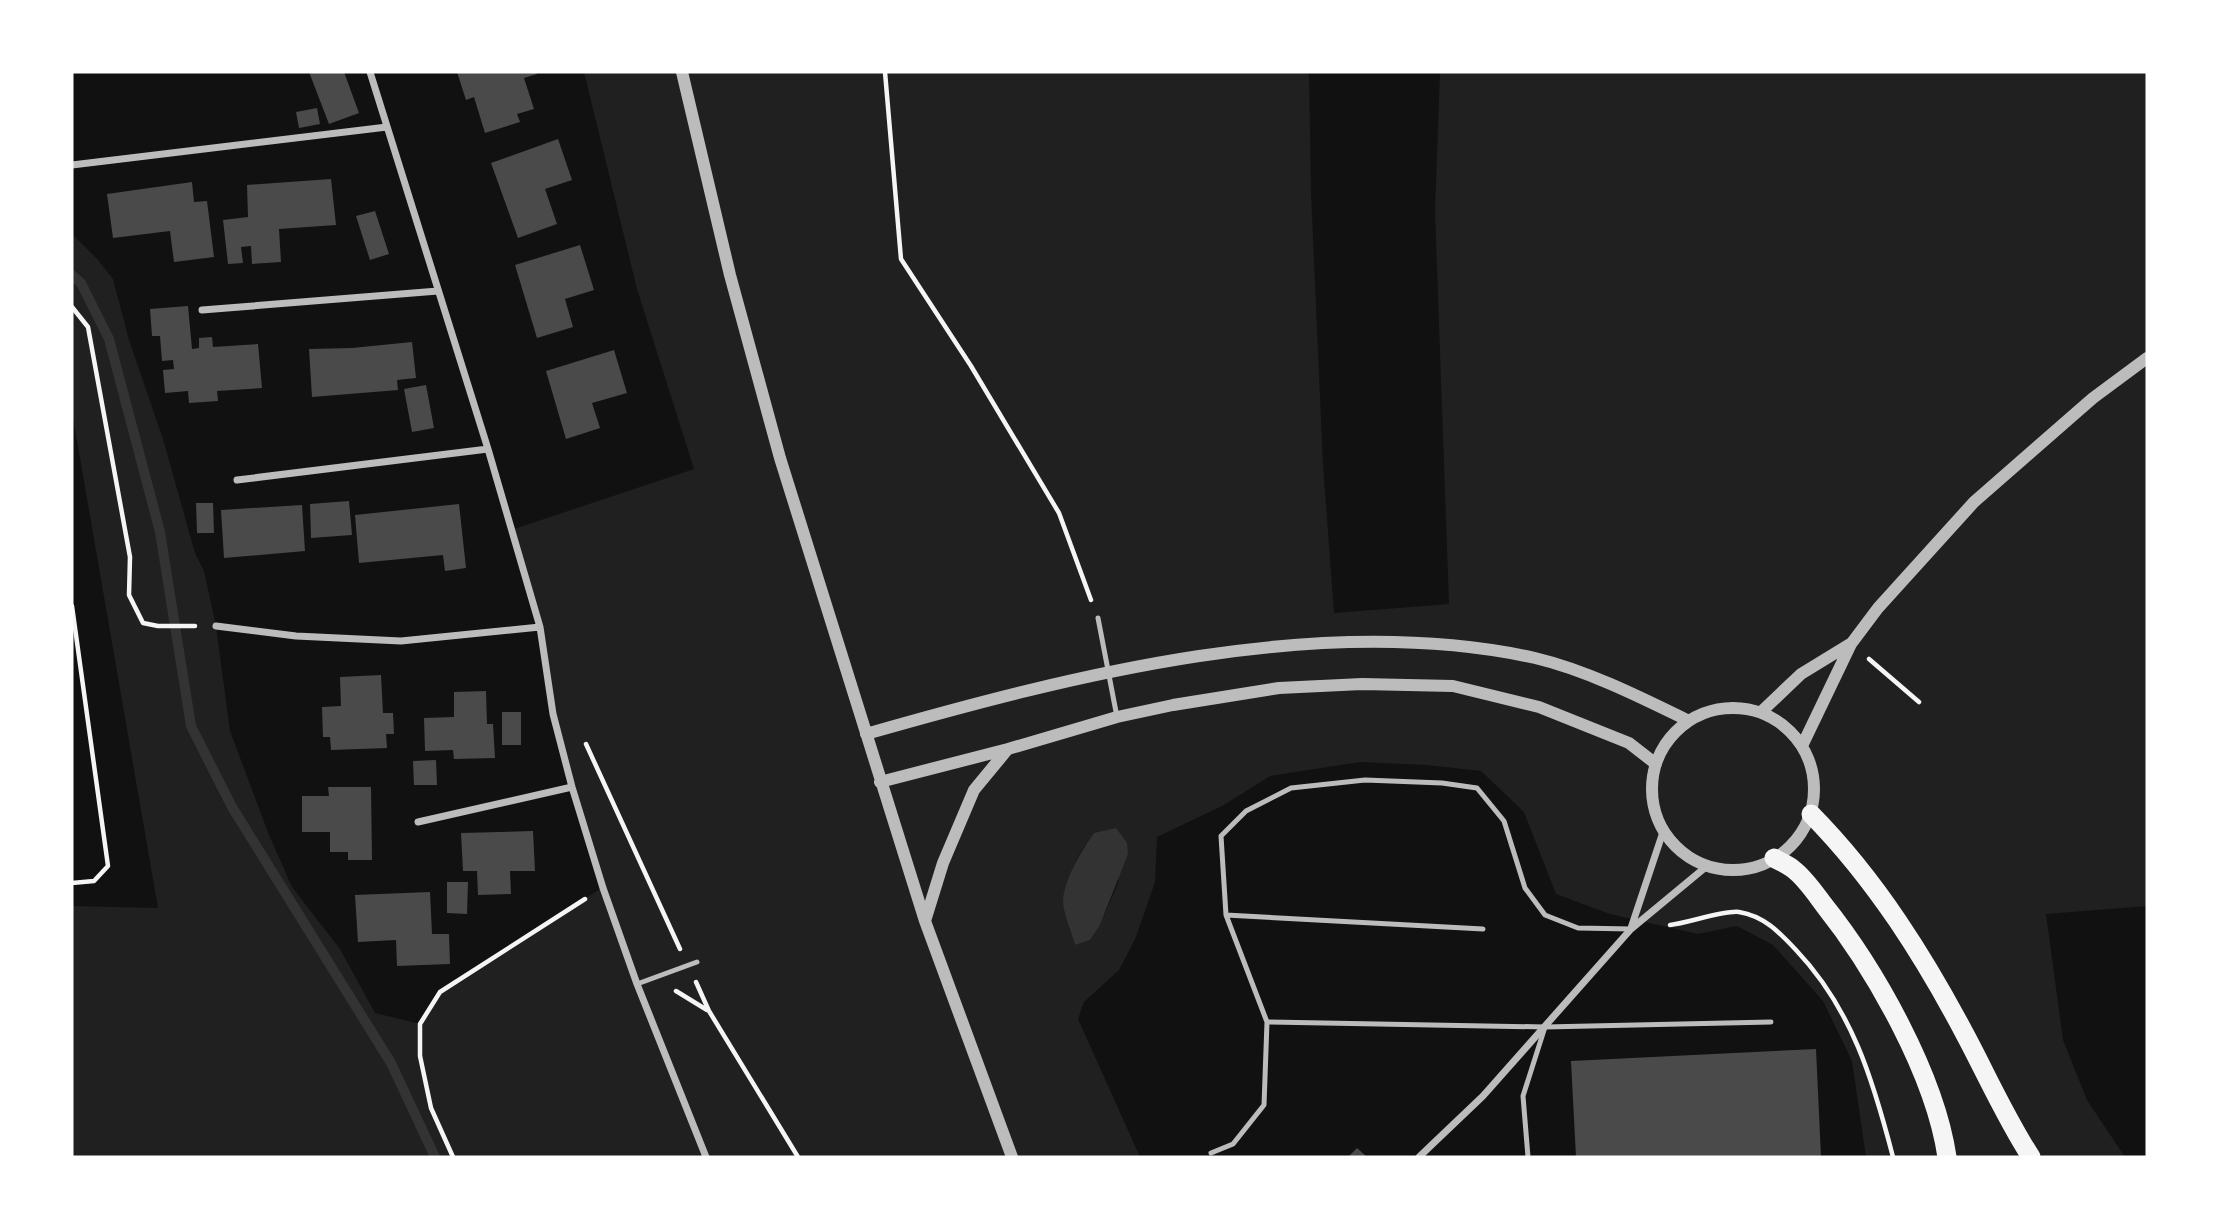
<svg xmlns="http://www.w3.org/2000/svg" width="2219" height="1229" viewBox="0 0 2219 1229" font-family="Commissioner,sans-serif">
	<rect width="100%" height="100%" fill="#111"/>
	<!-- green -->
	<path fill="#202020" fill-rule="evenodd" d="M 584,72 L 1309,72 L 1311,193 L 1323,465 L 1334,613 L 1449,604 L 1435,211 L 1440,72 L 2147,72 L 2147,906 L 2046,914 L 2063,1040 L 2087,1100 L 2125,1157 L 1866,1157 L 1852,1061 L 1823,1001 L 1773,945 L 1737,926 L 1698,934 L 1610,914 L 1556,894 L 1524,812 L 1481,771 L 1427,765 L 1360,762 L 1270,776 L 1224,805 L 1157,837 L 1155,882 L 1136,937 L 1119,970 L 1084,1002 L 1078,1019 L 1140,1157 L 72,1157 L 72,906 L 158,908 L 72,412 L 72,234 L 98,260 L 113,279 L 129,340 L 163,439 L 195,553 L 204,571 L 216,626 L 230,731 L 269,835 L 292,887 L 340,949 L 375,1013 L 420,1024 L 440,992 L 603,887 L 553,714 L 540,627 L 511,530 L 694,469 L 637,289 ZM 1094,833 L 1119,881 L 1100,925 L 1090,940 L 1075,945 C 1071,932 1067,885 1072,872 C 1076,857 1085,845 1094,833 Z"/>
	<!-- water -->
	<path fill="#333" d="M 1116,828 L 1127,843 L 1128,854 L 1100,925 L 1090,940 L 1075,945 C 1072,932 1064,916 1063,902 C 1063,882 1082,849 1094,833 Z"/>
	<g fill="none" stroke-linecap="round" stroke-linejoin="round">
		<!-- stream -->
		<path stroke="#333" stroke-width="10" d="M 72,275 L 81,283 L 109,339 L 160,532 L 191,726 L 232,807 L 391,1063 L 435,1157"/>
	</g>
	<!-- building -->
	<path fill="#4a4a4a" d="M 309,72 L 344,72 L 359,113 L 329,124 Z
		M 457,72 L 537,72 L 537,74 L 524,78 L 534,109 L 517,114 L 520,122 L 485,133 L 474,97 L 466,100 Z
		M 317,108 L 320,124 L 299,128 L 296,112 Z
		M 558,139 L 572,180 L 545,189 L 557,224 L 518,238 L 491,163 Z
		M 331,179 L 336,225 L 279,229 L 281,262 L 252,264 L 251,246 L 241,247 L 243,263 L 228,264 L 223,220 L 248,217 L 247,185 Z
		M 192,182 L 194,202 L 207,201 L 214,257 L 174,262 L 170,231 L 113,238 L 107,194 Z
		M 375,211 L 389,254 L 370,260 L 356,216 Z
		M 580,245 L 594,290 L 565,299 L 573,327 L 537,338 L 515,265 Z
		M 188,306 L 192,349 L 199,348 L 199,338 L 212,337 L 213,347 L 258,344 L 262,388 L 217,391 L 218,401 L 189,403 L 188,391 L 165,393 L 163,370 L 174,369 L 173,360 L 162,361 L 160,336 L 152,336 L 150,309 Z
		M 412,342 L 416,378 L 397,380 L 398,390 L 312,397 L 309,349 L 352,348 Z
		M 614,350 L 627,393 L 592,403 L 600,428 L 566,439 L 546,371 Z
		M 426,385 L 434,428 L 412,432 L 404,389 Z
		M 349,501 L 352,535 L 311,538 L 310,504 Z
		M 196,503 L 213,503 L 214,533 L 197,533 Z
		M 459,504 L 466,568 L 445,571 L 443,555 L 359,563 L 355,515 Z
		M 302,505 L 305,551 L 224,558 L 221,510 Z
		M 381,675 L 383,713 L 393,713 L 394,734 L 386,734 L 387,748 L 331,750 L 330,737 L 323,737 L 322,707 L 341,706 L 340,677 Z
		M 486,691 L 487,724 L 493,724 L 495,758 L 454,759 L 453,750 L 425,751 L 424,718 L 454,717 L 454,692 Z
		M 502,712 L 521,712 L 521,745 L 502,745 Z
		M 436,760 L 437,785 L 414,785 L 413,761 Z
		M 328,787 L 371,787 L 372,860 L 348,860 L 348,852 L 330,852 L 330,832 L 302,832 L 302,796 L 329,796 Z
		M 533,831 L 535,871 L 510,871 L 511,894 L 478,895 L 477,871 L 463,871 L 461,833 Z
		M 447,882 L 468,882 L 467,914 L 447,913 Z
		M 430,892 L 432,934 L 449,934 L 450,964 L 397,966 L 396,940 L 358,942 L 355,895 Z
		M 1816,1049 L 1821,1157 L 1576,1157 L 1571,1061 Z
		M 1357,1148 L 1367,1157 L 1348,1157 Z"/>
	<g fill="none" stroke-linecap="round" stroke-linejoin="round">
		<!-- path -->
		<path stroke="#f5f5f5" stroke-width="4.5" d="M 885,72 L 901,259 L 971,366 L 1059,513 L 1091,600
			M 72,307 L 88,327 L 130,557 L 129,595 L 143,623 L 158,626 L 195,626
			M 72,606 L 108,866 L 94,881 L 72,883
			M 1869,659 L 1919,702
			M 586,744 L 680,949
			M 1670,925 C 1688,923 1724,910 1739,912 C 1764,916 1779,932 1796,950 C 1852,1009 1873,1080 1893,1157
			M 696,982 L 709,1011 L 798,1157
			M 676,991 L 707,1010
			M 453,1157 L 431,1108 L 420,1056 L 420,1024 L 440,992 L 585,899"/>
		<!-- service -->
		<path stroke="#bcbcbc" stroke-width="5" d="M 1098,618 L 1117,717
			M 1226,915 L 1483,929
			M 637,984 L 697,962
			M 1545,1027 L 1267,1022 L 1226,915 L 1221,836 L 1246,811 L 1291,788 L 1365,780 L 1442,783 L 1477,788 L 1504,821 L 1525,888 L 1545,915 L 1578,928 L 1631,929
			M 1211,1153 L 1233,1144 L 1264,1105 L 1267,1022
			M 1528,1157 L 1523,1096 L 1545,1027 L 1771,1022"/>
		<!-- minor -->
		<path stroke="#bcbcbc" stroke-width="7" d="M 370,72 L 488,449 L 540,627 L 553,714 L 572,787 L 603,888 L 637,984 L 706,1157
			M 72,165 L 387,127
			M 202,310 L 438,291
			M 237,480 L 488,449
			M 216,626 L 296,636 L 401,641 L 540,627
			M 418,822 L 572,787
			M 1631,928 L 1663,832
			M 1419,1157 L 1483,1096 L 1631,929 L 1707,866"/>
		<!-- tertiary -->
		<path stroke="#bcbcbc" stroke-width="12" d="M 682,72 L 730,275 L 780,458 L 925,921 L 1012,1157
			M1652 789a81 81 0 1 1 162 0a81 81 0 1 1-162 0Z
			M 1761,712 L 1801,674 L 1850,644
			M 866,734 C 1073,675 1320,611 1535,658 C 1586,670 1640,697 1687,720
			M 1802,746 L 1851,644 L 1878,608 L 1974,502 L 2093,398 L 2147,358
			M 880,782 L 1008,749 L 1117,717 L 1173,705 L 1279,688 L 1362,684 L 1453,686 L 1539,707 L 1629,743 L 1656,764
			M 925,921 L 943,863 L 974,790 L 1007,750"/>
		<!-- trunk -->
		<path stroke="#f5f5f5" stroke-width="19" d="M 1811,814 C 1876,880 1925,958 1968,1040 C 1989,1080 2007,1120 2031,1157
			M 1774,858 C 1780,862 1787,864 1793,869 C 1805,878 1815,893 1824,905 C 1875,969 1935,1075 1947,1157"/>
	</g>
	<!-- border -->
	<rect width="2219" height="1229" fill="none" stroke="#ffffff" stroke-width="147"/>
</svg>
